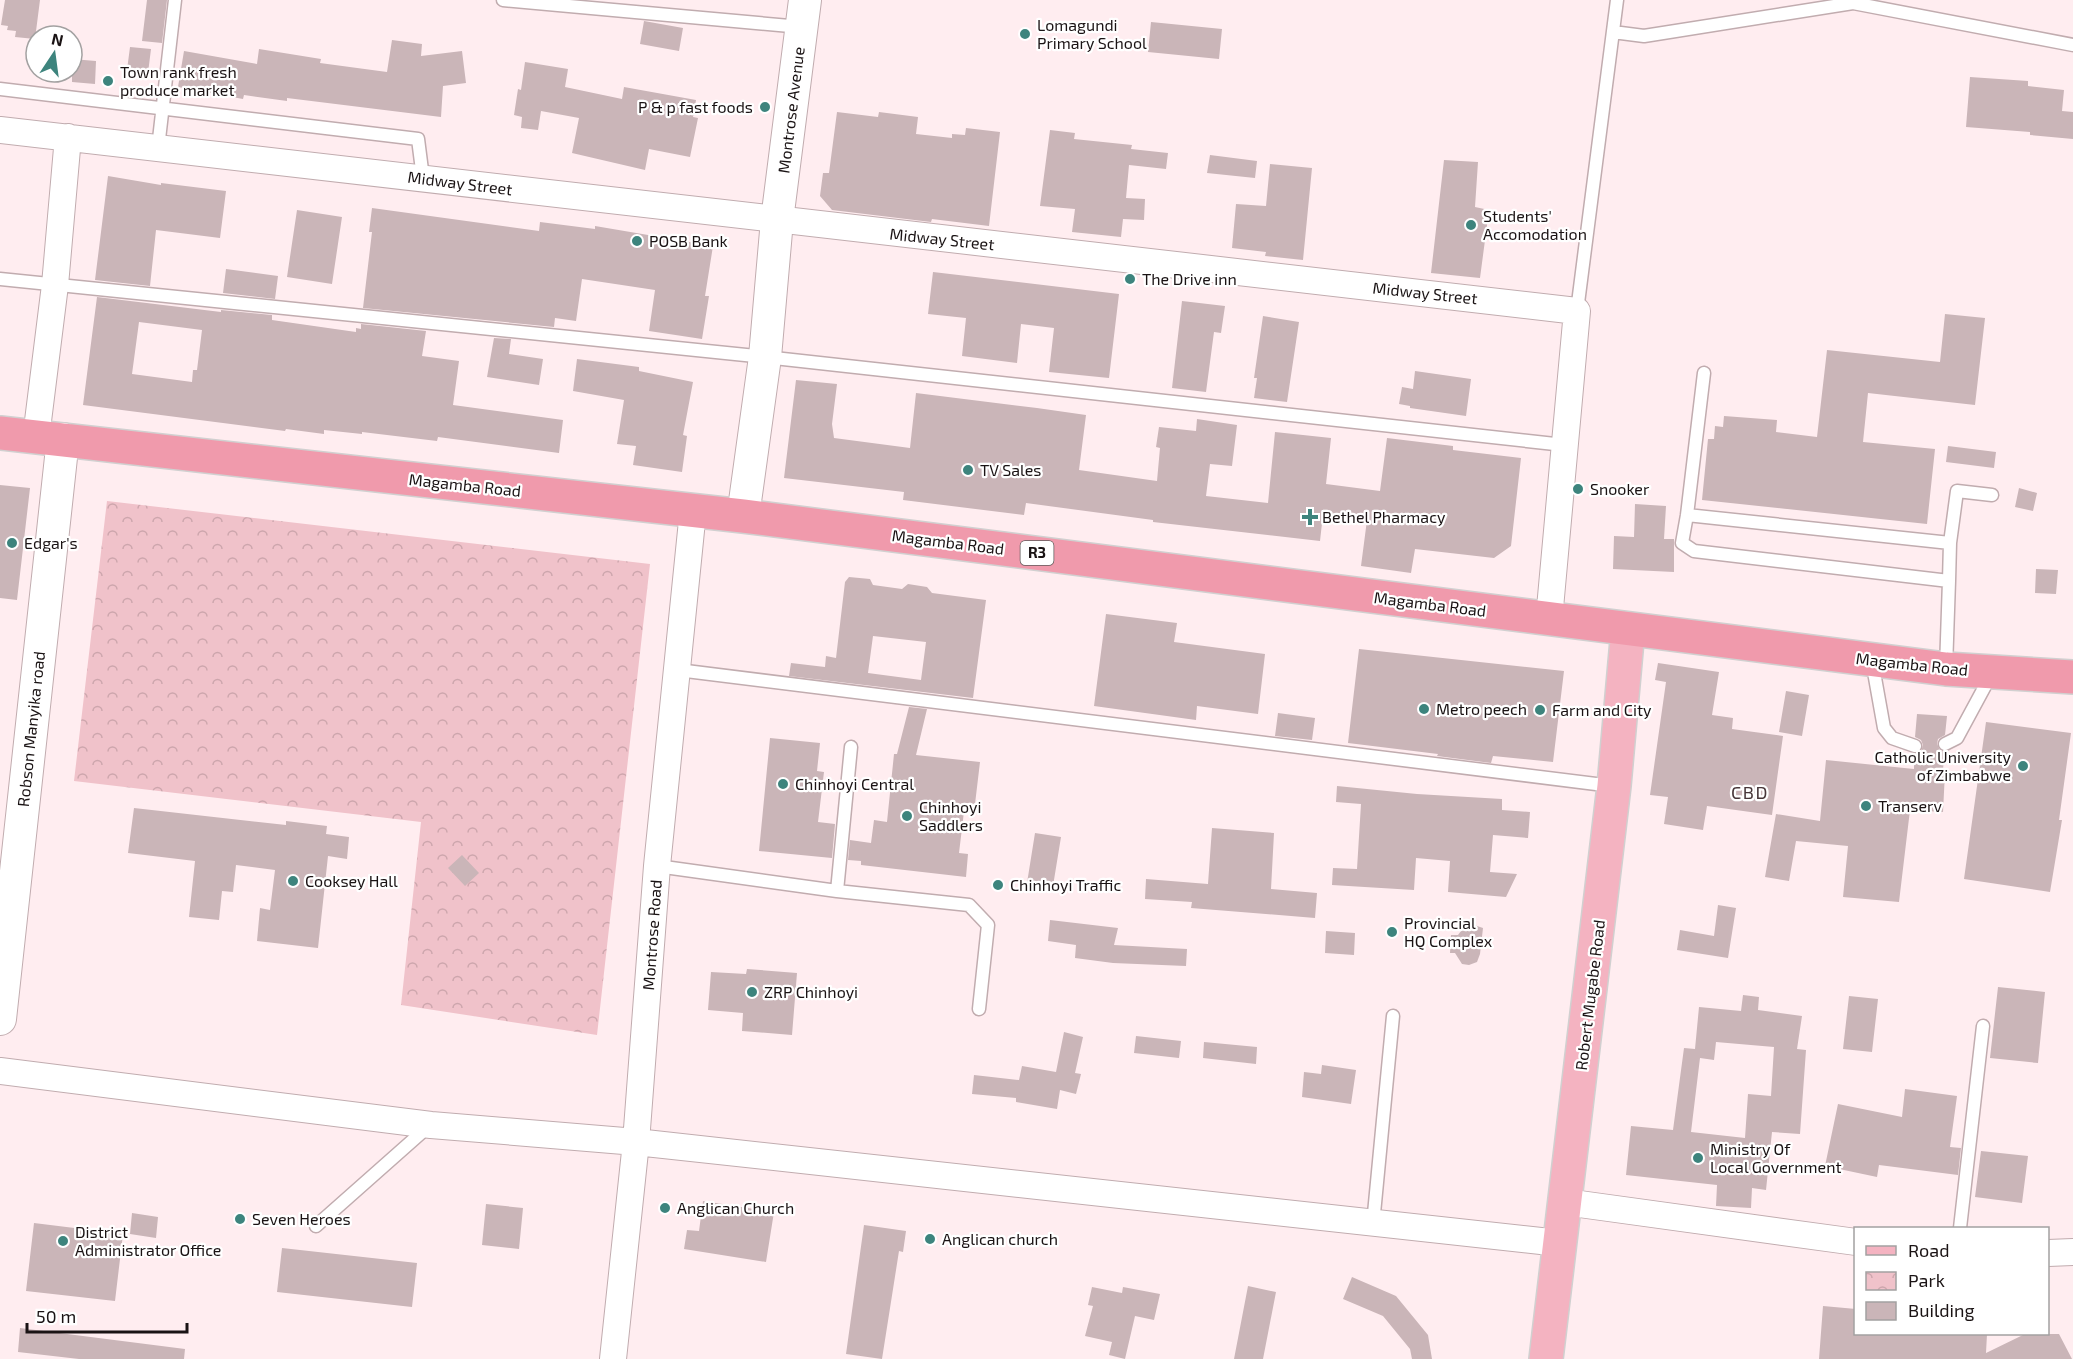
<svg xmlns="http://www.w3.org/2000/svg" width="2073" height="1359" viewBox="0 0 2073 1359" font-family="'Exo 2',sans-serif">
	<defs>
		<pattern id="park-crowns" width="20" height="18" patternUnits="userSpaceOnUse" patternTransform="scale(1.5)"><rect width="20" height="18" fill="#f0c2ca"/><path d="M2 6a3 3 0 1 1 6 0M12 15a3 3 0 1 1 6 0" fill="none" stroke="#cda6ad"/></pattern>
	</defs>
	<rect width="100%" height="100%" fill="#ffedf0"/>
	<!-- park -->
	<path fill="url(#park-crowns)" d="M 107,501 L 650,564 L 597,1035 L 401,1005 L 421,822 L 74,781 Z"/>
	<!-- building -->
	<path fill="#cab5b8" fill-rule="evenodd" d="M 5,0 L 40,0 L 35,39 L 15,37 L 16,31 L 7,30 L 8,26 L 1,25 Z
		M 147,0 L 167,0 L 162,43 L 142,41 Z
		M 644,21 L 683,28 L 679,51 L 640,44 Z
		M 1151,22 L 1222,29 L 1219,59 L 1148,52 Z
		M 392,40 L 422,44 L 421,56 L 462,51 L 466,83 L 443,86 L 441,117 L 287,98 L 287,101 L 244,95 L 243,99 L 178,87 L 184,51 L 257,64 L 259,49 L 321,59 L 320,63 L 387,72 Z
		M 130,47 L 151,49 L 148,73 L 127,70 Z
		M 72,59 L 96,61 L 95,84 L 72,82 Z
		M 525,62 L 568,69 L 565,87 L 622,99 L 624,87 L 696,100 L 693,117 L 698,118 L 690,157 L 649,149 L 645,170 L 572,153 L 579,118 L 541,111 L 538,130 L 521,128 L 522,117 L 514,115 L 518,89 L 521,90 Z
		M 1970,77 L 2028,81 L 2028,86 L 2064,90 L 2062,111 L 2073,112 L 2073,139 L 2030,135 L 2030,132 L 1966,127 Z
		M 837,112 L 878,117 L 879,112 L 918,117 L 916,134 L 952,138 L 952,134 L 965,135 L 966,128 L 1000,132 L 989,226 L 932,219 L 931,222 L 832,210 L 820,196 L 823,173 L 829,173 Z
		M 1050,130 L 1075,133 L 1074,139 L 1132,145 L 1131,149 L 1168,153 L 1166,169 L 1129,165 L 1126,198 L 1145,199 L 1144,220 L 1123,219 L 1121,237 L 1072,232 L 1075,209 L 1040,206 Z
		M 1210,155 L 1257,161 L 1255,178 L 1207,173 Z
		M 1444,160 L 1478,162 L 1475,207 L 1489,210 L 1480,278 L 1431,273 Z
		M 1270,164 L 1312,168 L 1303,260 L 1265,256 L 1266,252 L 1232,248 L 1236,204 L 1266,206 Z
		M 108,176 L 161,185 L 161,183 L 226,191 L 220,238 L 156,230 L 150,286 L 95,280 Z
		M 372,208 L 539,231 L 540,222 L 595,229 L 595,226 L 713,246 L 705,296 L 709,296 L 702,339 L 649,331 L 655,290 L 582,279 L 576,321 L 555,318 L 554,327 L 363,308 L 372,232 L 369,232 Z
		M 297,210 L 342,217 L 332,284 L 287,277 Z
		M 226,269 L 278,276 L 275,299 L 223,293 Z
		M 933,272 L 1119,294 L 1109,378 L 1049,372 L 1054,328 L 1021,324 L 1017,363 L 962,356 L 966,318 L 928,314 Z
		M 97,297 L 221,312 L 221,310 L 272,315 L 272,320 L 356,332 L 356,328 L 361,329 L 361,324 L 426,331 L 422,356 L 459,361 L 453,405 L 563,420 L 559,453 L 438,437 L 437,441 L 362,432 L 362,434 L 324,430 L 324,434 L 286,429 L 285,431 L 83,405 ZM 139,322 L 202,330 L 197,370 L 193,370 L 192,382 L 132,374 Z
		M 1182,301 L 1225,306 L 1221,333 L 1214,332 L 1206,392 L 1172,388 Z
		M 1945,314 L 1985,318 L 1975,405 L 1868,393 L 1863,442 L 1935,449 L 1927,524 L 1702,500 L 1708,439 L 1714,439 L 1715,426 L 1723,427 L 1724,416 L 1777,420 L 1776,432 L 1817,437 L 1827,350 L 1940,362 Z
		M 1263,316 L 1299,322 L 1287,402 L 1254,398 L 1257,378 L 1254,378 Z
		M 494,338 L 511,339 L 509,354 L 543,359 L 539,385 L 487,377 Z
		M 577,359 L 639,367 L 639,371 L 693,382 L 683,435 L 687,436 L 682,472 L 633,465 L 636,446 L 617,444 L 624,400 L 573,391 Z
		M 1415,371 L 1471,379 L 1466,416 L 1410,408 L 1410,406 L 1399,404 L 1402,387 L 1413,389 Z
		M 796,380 L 837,384 L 832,424 L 834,438 L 910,448 L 916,393 L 1037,408 L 1086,415 L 1079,470 L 1157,481 L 1160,448 L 1156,447 L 1159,427 L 1196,431 L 1197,419 L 1237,425 L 1232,466 L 1210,464 L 1206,496 L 1268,503 L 1275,432 L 1331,438 L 1326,484 L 1380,491 L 1387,438 L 1453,446 L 1453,450 L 1521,458 L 1511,546 L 1494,558 L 1415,549 L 1411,573 L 1361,566 L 1367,520 L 1323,514 L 1320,541 L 1153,522 L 1153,520 L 1026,503 L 1024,515 L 903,500 L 904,492 L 784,478 Z
		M 1948,446 L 1996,452 L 1994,468 L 1946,462 Z
		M 0,485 L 30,488 L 17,600 L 0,598 Z
		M 2019,488 L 2037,493 L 2033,511 L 2015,507 Z
		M 1635,504 L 1666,506 L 1664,539 L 1674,539 L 1674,572 L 1613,569 L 1614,536 L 1634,537 Z
		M 2036,569 L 2058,570 L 2056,594 L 2035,593 Z
		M 849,577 L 870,579 L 873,585 L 902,589 L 908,584 L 927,587 L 932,593 L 986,600 L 973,698 L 789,676 L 791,663 L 825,667 L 826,656 L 836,658 L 845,582 ZM 873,636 L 926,642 L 921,680 L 868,673 Z
		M 1106,614 L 1177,623 L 1174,642 L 1265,654 L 1258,714 L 1197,706 L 1196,720 L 1094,706 Z
		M 1359,649 L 1564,671 L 1553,762 L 1493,756 L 1491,763 L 1437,756 L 1438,754 L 1348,743 Z
		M 1658,663 L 1719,672 L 1712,715 L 1733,718 L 1732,729 L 1783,736 L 1772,815 L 1707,806 L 1703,830 L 1664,824 L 1668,797 L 1650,795 L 1666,682 L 1655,680 Z
		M 1786,691 L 1809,695 L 1802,736 L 1779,732 Z
		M 909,707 L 927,709 L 916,755 L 980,762 L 975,804 L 965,803 L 959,853 L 968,854 L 966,877 L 861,865 L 861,861 L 848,860 L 850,840 L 871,843 L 874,820 L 887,822 L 894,754 L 897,754 Z
		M 1278,713 L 1315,718 L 1312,740 L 1275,736 Z
		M 1917,714 L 1947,716 L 1945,735 L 1938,739 L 1937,744 L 1940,750 L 1944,752 L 1943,772 L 1945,772 L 1943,812 L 1910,810 L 1899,902 L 1843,897 L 1848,846 L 1796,841 L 1789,881 L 1765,877 L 1776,814 L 1820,821 L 1826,760 L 1914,769 L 1914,754 L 1921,752 L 1923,745 L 1921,740 L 1915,737 Z
		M 1986,722 L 2071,733 L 2059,820 L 2062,820 L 2050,892 L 1964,879 Z
		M 770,738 L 820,743 L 817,771 L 824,772 L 818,822 L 835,824 L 832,858 L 759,851 Z
		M 1337,786 L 1417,794 L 1502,799 L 1502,810 L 1530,812 L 1528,838 L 1493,835 L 1490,872 L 1517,874 L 1506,897 L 1448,892 L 1450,861 L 1416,858 L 1414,890 L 1332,885 L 1333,868 L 1357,869 L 1361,804 L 1336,802 Z
		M 134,808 L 286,825 L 286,821 L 327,826 L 326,834 L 349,837 L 347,859 L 328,856 L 318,948 L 257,941 L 260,908 L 270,910 L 275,870 L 236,865 L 233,892 L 222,891 L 219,920 L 189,917 L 195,861 L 128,853 Z
		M 1212,828 L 1274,833 L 1271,889 L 1317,893 L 1315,918 L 1191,908 L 1192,902 L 1145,899 L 1146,879 L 1208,884 Z
		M 1035,833 L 1061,837 L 1053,886 L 1027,883 Z
		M 462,855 L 479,873 L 465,886 L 448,868 Z
		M 1718,905 L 1736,908 L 1728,958 L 1677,950 L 1680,930 L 1714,936 Z
		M 1050,920 L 1118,928 L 1114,945 L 1187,949 L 1186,966 L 1113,963 L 1075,958 L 1076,945 L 1048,941 Z
		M 1471,924 L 1483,928 L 1480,954 L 1477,962 L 1469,965 L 1462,964 L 1455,953 L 1450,953 L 1451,935 L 1458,935 L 1464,927 Z
		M 1326,931 L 1355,933 L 1354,955 L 1325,953 Z
		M 747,969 L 797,973 L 792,1035 L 742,1031 L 743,1013 L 708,1010 L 711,972 L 746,974 Z
		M 1998,987 L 2045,992 L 2038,1063 L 1990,1058 Z
		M 1743,995 L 1759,997 L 1758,1010 L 1802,1016 L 1797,1049 L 1806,1050 L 1800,1134 L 1772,1132 L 1766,1190 L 1752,1188 L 1751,1208 L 1716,1206 L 1717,1185 L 1626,1175 L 1631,1126 L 1673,1130 L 1684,1048 L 1695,1049 L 1699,1007 L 1741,1011 ZM 1716,1042 L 1774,1047 L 1771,1096 L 1748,1094 L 1745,1138 L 1691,1132 L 1700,1058 L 1714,1060 Z
		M 1849,996 L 1878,999 L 1872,1052 L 1843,1049 Z
		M 1064,1032 L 1083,1037 L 1075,1073 L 1081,1074 L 1076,1094 L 1060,1090 L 1057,1109 L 1016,1102 L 1016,1098 L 972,1094 L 974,1075 L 1019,1080 L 1022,1066 L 1056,1072 Z
		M 1136,1036 L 1181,1041 L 1179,1058 L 1134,1053 Z
		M 1204,1042 L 1257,1047 L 1256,1064 L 1203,1058 Z
		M 1322,1065 L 1356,1070 L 1351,1104 L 1302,1097 L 1304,1072 L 1321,1074 Z
		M 1905,1089 L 1957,1096 L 1950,1147 L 1961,1148 L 1958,1175 L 1879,1165 L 1877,1177 L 1825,1166 L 1838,1104 L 1902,1117 Z
		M 1981,1151 L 2028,1156 L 2022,1203 L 1975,1197 Z
		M 703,1201 L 774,1212 L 766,1262 L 684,1249 L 687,1230 L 699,1231 Z
		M 486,1204 L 523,1208 L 519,1249 L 482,1245 Z
		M 132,1213 L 158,1217 L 156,1238 L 130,1234 Z
		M 34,1223 L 123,1234 L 115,1301 L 26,1291 Z
		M 864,1225 L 906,1231 L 903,1252 L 899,1251 L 882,1359 L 846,1354 Z
		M 282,1248 L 417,1263 L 412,1307 L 277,1292 Z
		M 1352,1277 L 1396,1296 L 1428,1335 L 1432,1359 L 1412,1359 L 1410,1349 L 1383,1316 L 1343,1299 Z
		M 1248,1286 L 1276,1292 L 1263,1359 L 1234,1359 Z
		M 1092,1287 L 1122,1293 L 1123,1287 L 1160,1294 L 1154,1320 L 1135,1316 L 1125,1359 L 1109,1355 L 1112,1342 L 1085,1336 L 1093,1306 L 1088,1305 Z
		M 1823,1306 L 1856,1309 L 1856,1334 L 1987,1334 L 1986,1353 L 2025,1334 L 2059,1334 L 2072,1359 L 1819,1359 Z
		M 20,1328 L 185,1349 L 184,1359 L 79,1359 L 18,1352 Z"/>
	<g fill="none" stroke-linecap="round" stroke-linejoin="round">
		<defs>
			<path id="service" d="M 503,0 L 801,27
				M 1613,32 L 1644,36 L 1853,3 L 2073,45
				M 0,89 L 418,139 L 423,178
				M 158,148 L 175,0
				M 0,279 L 765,357 L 1564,445
				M 1577,311 L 1617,0
				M 1704,373 L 1687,515 L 1682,543 L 1694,551 L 1949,581 L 1946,668
				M 1687,515 L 1950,543
				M 1949,581 L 1950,543 L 1957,491 L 1992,495
				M 1872,661 L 1884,728 L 1892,738 L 1915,746
				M 678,670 L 1612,786
				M 1945,744 L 1957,738 L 1991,675
				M 657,866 L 837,891 L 969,905 L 988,925 L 979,1009
				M 837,891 L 851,747
				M 1373,1224 L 1393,1016
				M 316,1226 L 430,1125
				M 1960,1228 L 1983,1026"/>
			<path id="minor" d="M 0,130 L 1577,311 L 1549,619
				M 36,437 L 55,285 L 68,137
				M 0,1071 L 431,1125 L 636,1142 L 1559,1243
				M 1565,1202 L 1856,1242
				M 2048,1253 L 2073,1252
				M 613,1359 L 636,1142 L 657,866 L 693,511"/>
			<path id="tertiary" d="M 743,516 L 765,357 L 777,220 L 805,0
				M 0,1019 L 63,439"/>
			<path id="primary" d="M 1546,1359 L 1614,786 L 1628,629"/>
			<path id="trunk" d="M 0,433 L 743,516 L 1946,669 L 2073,677"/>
		</defs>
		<!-- service casing -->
		<use href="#service" stroke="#c1acaf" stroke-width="15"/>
		<!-- minor casing -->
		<use href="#minor" stroke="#c1acaf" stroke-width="28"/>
		<!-- tertiary casing -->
		<use href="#tertiary" stroke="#c1acaf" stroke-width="34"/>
		<!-- primary casing -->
		<use href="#primary" stroke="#d1d0d0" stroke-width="36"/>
		<!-- trunk casing -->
		<use href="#trunk" stroke="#d1d0d0" stroke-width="36"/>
		<!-- service -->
		<use href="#service" stroke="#fff" stroke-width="12"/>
		<!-- minor -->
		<use href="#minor" stroke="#fff" stroke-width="26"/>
		<!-- tertiary -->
		<use href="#tertiary" stroke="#fff" stroke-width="32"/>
		<!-- primary -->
		<use href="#primary" stroke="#f4b3c1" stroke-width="33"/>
		<!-- trunk -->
		<use href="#trunk" stroke="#f09aac" stroke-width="33"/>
	</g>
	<!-- markers -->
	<g fill="#3d847d" stroke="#fff" stroke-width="2">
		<circle cx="1025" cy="34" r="6"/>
		<circle cx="108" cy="81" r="6"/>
		<circle cx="765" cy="107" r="6"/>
		<circle cx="1471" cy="225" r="6"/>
		<circle cx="637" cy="241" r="6"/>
		<circle cx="1130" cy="279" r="6"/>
		<circle cx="968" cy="470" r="6"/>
		<circle cx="1578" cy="489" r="6"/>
		<path d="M1307 508h6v6h6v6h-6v6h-6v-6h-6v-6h6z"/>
		<circle cx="12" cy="543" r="6"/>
		<circle cx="1424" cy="709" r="6"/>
		<circle cx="1540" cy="710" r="6"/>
		<circle cx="2023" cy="766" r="6"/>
		<circle cx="783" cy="784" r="6"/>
		<circle cx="1866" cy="806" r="6"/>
		<circle cx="907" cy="816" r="6"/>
		<circle cx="293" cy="881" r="6"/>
		<circle cx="998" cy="885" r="6"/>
		<circle cx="1392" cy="932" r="6"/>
		<circle cx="752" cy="992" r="6"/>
		<circle cx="1698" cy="1158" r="6"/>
		<circle cx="665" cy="1208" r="6"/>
		<circle cx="240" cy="1219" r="6"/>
		<circle cx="930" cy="1239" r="6"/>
		<circle cx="63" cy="1241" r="6"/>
	</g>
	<g text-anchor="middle" stroke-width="4.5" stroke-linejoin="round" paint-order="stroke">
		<!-- shield labels -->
		<rect fill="#fff" stroke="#5f5a5a" stroke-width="1.5" x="1020.5" y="541" width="33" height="24" rx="4.5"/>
		<g font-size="15" font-weight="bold" fill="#1a1314">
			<text x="1037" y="558">R3</text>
		</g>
		<!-- poi labels -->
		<g font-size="16" fill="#1a1314" stroke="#fff" text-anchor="start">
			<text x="1037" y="31">Lomagundi<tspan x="1037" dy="18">Primary School</tspan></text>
			<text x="120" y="78">Town rank fresh<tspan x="120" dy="18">produce market</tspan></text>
			<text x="753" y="113" text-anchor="end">P &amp; p fast foods</text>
			<text x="1483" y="222">Students'<tspan x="1483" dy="18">Accomodation</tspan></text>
			<text x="649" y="247">POSB Bank</text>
			<text x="1142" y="285">The Drive inn</text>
			<text x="980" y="476">TV Sales</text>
			<text x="1590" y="495">Snooker</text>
			<text x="1322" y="523">Bethel Pharmacy</text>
			<text x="24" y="549">Edgar's</text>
			<text x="1436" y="715">Metro peech</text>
			<text x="1552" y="716">Farm and City</text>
			<text x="2011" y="763" text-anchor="end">Catholic University<tspan x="2011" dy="18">of Zimbabwe</tspan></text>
			<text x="795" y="790">Chinhoyi Central</text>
			<text x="1878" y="812">Transerv</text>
			<text x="919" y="813">Chinhoyi<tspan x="919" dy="18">Saddlers</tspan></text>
			<text x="305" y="887">Cooksey Hall</text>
			<text x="1010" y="891">Chinhoyi Traffic</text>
			<text x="1404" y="929">Provincial<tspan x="1404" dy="18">HQ Complex</tspan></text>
			<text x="764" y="998">ZRP Chinhoyi</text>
			<text x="1710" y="1155">Ministry Of<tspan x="1710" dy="18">Local Government</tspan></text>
			<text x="677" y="1214">Anglican Church</text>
			<text x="252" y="1225">Seven Heroes</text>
			<text x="75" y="1238">District<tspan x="75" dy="18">Administrator Office</tspan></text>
			<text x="942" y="1245">Anglican church</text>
		</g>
		<!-- street labels -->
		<g font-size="16" fill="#1a1314" stroke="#fff">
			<text transform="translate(791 110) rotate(-83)" y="6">Montrose Avenue</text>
			<text transform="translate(460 183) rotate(7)" y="6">Midway Street</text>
			<text transform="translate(942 239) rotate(6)" y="6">Midway Street</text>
			<text transform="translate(1425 293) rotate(6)" y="6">Midway Street</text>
			<text transform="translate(465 485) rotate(6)" y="6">Magamba Road</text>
			<text transform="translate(948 542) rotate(7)" y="6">Magamba Road</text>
			<text transform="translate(1430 604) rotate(7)" y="6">Magamba Road</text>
			<text transform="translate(1912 664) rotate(6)" y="6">Magamba Road</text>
			<text transform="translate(31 729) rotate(-84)" y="6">Robson Manyika road</text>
			<text transform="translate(652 935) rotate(-86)" y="6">Montrose Road</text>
			<text transform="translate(1590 995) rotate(-83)" y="6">Robert Mugabe Road</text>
		</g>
		<!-- neighbourhood labels -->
		<g font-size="18" letter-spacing="1.5" fill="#473639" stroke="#fff">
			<text x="1750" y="799">CBD</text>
		</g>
	</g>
	<!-- legend -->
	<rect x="1854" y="1227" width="195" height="108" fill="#ffffff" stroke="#a3a1a1" stroke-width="1.5"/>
	<rect x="1866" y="1246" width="30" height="9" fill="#f4b3c1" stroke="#a3a1a1" stroke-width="1.5"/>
	<text x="1908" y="1257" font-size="18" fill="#1a1314">Road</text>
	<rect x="1866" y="1272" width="30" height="18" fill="url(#park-crowns)" stroke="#a3a1a1" stroke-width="1.5"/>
	<text x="1908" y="1287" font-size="18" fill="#1a1314">Park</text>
	<rect x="1866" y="1302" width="30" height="18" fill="#cab5b8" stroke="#a3a1a1" stroke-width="1.5"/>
	<text x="1908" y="1317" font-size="18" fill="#1a1314">Building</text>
	<!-- north arrow -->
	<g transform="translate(54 54) rotate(13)"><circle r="28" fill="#ffffff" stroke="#a3a1a1" stroke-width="1.5"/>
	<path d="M0-4.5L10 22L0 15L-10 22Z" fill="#3d847d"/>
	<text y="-9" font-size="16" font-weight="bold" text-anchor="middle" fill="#1a1314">N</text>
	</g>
	<!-- scale -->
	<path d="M27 1323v9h160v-9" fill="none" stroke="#1a1314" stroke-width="3"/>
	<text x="36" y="1323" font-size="18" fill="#1a1314" stroke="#ffffff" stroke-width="4.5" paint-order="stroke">50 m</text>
</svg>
